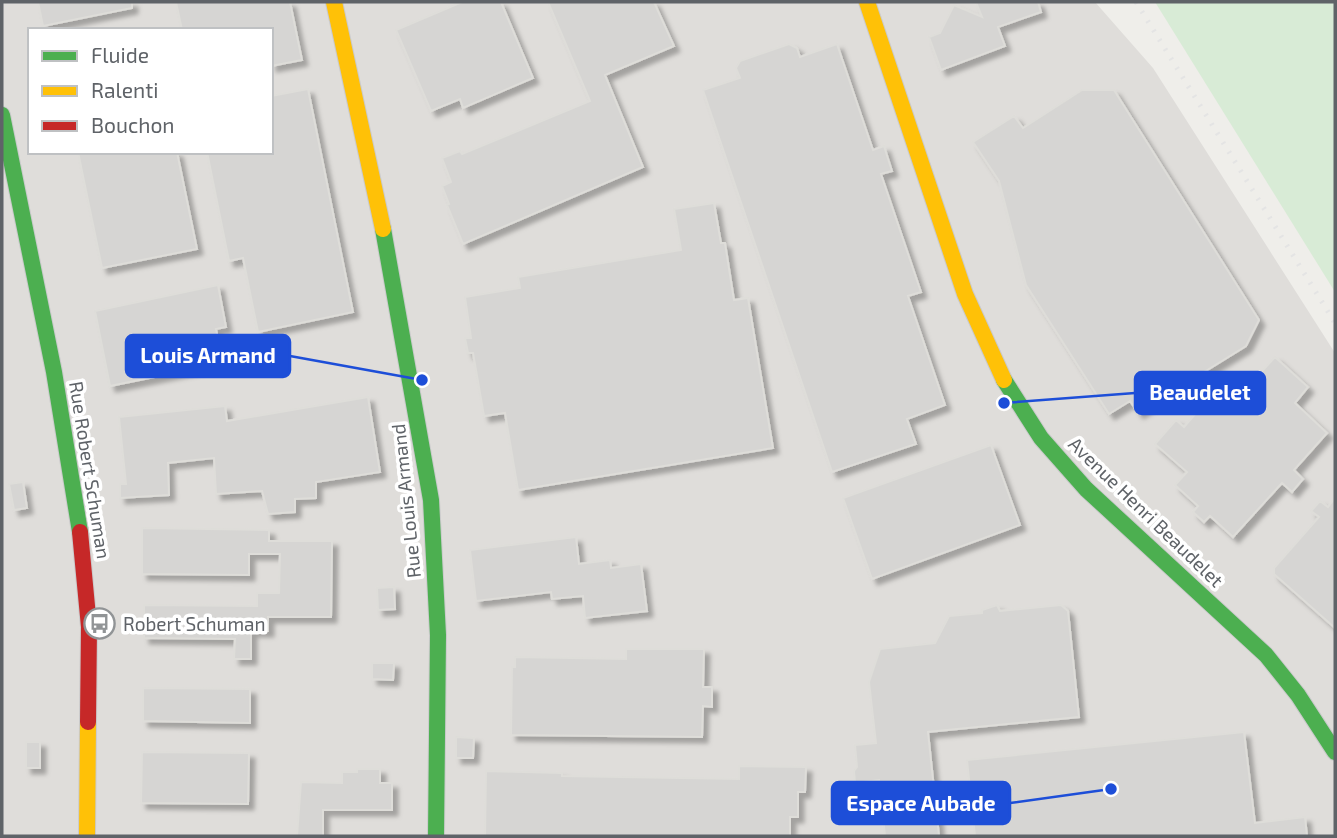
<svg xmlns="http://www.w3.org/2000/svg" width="1337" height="838" viewBox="0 0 1337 838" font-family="'Exo 2',sans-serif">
	<defs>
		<filter id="shadow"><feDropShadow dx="5.5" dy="5.5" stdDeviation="2" flood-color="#0004"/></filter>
	</defs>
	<rect width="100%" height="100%" fill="#efeeea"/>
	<!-- industrial -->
	<path fill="#dfddda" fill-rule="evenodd" d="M 2,2 L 1095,2 L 1153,68 L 1335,353 L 1335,836 L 2,836 ZM 30,30 L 271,30 L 271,152 L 30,152 Z"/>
	<!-- green -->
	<path fill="#d8ebd6" d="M 1155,2 L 1335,2 L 1335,292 Z"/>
	<!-- building -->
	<path fill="#d6d5d3" stroke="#deddd9" stroke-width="2" filter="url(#shadow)" d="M 38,2 L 132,2 L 132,8 L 43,26 Z
		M 176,2 L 290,2 L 302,60 L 271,66 L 271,30 L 182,30 Z
		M 462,2 L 501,2 L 533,78 L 463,108 L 460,99 L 431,111 L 396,30 Z
		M 548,2 L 654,2 L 674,46 L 605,75 L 643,167 L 463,244 L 447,205 L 449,204 L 442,186 L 451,182 L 442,158 L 460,151 L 462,154 L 590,101 Z
		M 976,2 L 1038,2 L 1041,12 L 998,27 L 1005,46 L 941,70 L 929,37 L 940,33 L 954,5 L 982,17 Z
		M 789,44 L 797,48 L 800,57 L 837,44 L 873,150 L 884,146 L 892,171 L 881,174 L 921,292 L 908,296 L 945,405 L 907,419 L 916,444 L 832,472 L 703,90 L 740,78 L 736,68 L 740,61 Z
		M 308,89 L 353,312 L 258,332 L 243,258 L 229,261 L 207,152 L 271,152 L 271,96 Z
		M 1082,90 L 1114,90 L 1259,320 L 1246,346 L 1138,413 L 1130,401 L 1109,414 L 1026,285 L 999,181 L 973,142 L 1014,116 L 1023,128 Z
		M 78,152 L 177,152 L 197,249 L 102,268 Z
		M 714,203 L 721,243 L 725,243 L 734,300 L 748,298 L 773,448 L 518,490 L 505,413 L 484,416 L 473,353 L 468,353 L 465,338 L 471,338 L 465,297 L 520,288 L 518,277 L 681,250 L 674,209 Z
		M 218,285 L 226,327 L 216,329 L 223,363 L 110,386 L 95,311 Z
		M 1275,357 L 1308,387 L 1295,403 L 1327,433 L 1294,470 L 1303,479 L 1292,492 L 1282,483 L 1233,537 L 1210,516 L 1204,522 L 1193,512 L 1198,506 L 1175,485 L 1187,472 L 1155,444 L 1176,420 L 1184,427 L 1209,398 L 1225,412 Z
		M 368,397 L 380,472 L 316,482 L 316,498 L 295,499 L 295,512 L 268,514 L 262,491 L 216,494 L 214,458 L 168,463 L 169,495 L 120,498 L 120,484 L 126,484 L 119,417 L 225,406 L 227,421 Z
		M 991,445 L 1020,525 L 872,579 L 843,498 Z
		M 23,482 L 27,508 L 14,510 L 9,484 Z
		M 1335,498 L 1335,628 L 1274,574 L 1274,568 L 1319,517 L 1311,511 L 1320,501 L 1328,507 Z
		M 142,528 L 269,530 L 269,541 L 332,541 L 331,617 L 268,617 L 268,631 L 251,631 L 251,659 L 234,659 L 235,639 L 144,638 L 144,605 L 257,606 L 257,593 L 279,593 L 280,554 L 249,554 L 249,575 L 142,574 Z
		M 576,537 L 579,564 L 610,560 L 611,568 L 641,564 L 647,611 L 585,618 L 583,596 L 552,599 L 551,592 L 476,601 L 470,550 Z
		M 394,587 L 395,609 L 378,610 L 377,588 Z
		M 997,605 L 1000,611 L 1061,605 L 1068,611 L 1079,717 L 928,732 L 939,836 L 885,836 L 879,780 L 855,783 L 854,771 L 857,767 L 855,745 L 876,743 L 869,682 L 880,649 L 935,643 L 949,616 L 982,613 L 982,610 Z
		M 626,649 L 704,649 L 703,687 L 712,687 L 712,707 L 703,706 L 702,737 L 511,735 L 512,667 L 515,667 L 515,657 L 626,659 Z
		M 372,663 L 394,663 L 393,680 L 372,679 Z
		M 143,688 L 250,689 L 250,723 L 143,721 Z
		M 1244,732 L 1255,823 L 1305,817 L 1307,836 L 975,836 L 967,760 Z
		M 456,737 L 474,738 L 473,758 L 456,758 Z
		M 26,742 L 40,742 L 40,768 L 26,768 Z
		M 142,752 L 249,753 L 248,804 L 141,803 Z
		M 739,766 L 806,767 L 805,792 L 798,792 L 798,817 L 790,817 L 790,836 L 485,836 L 486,771 L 562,773 L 562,776 L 739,779 Z
		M 357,769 L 380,769 L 380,783 L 392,783 L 392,810 L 323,810 L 323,836 L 297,836 L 301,782 L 342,783 L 342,772 L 357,772 Z"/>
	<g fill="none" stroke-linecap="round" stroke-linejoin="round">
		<defs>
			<path id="fast" d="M 2,115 L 54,372 L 80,532
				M 383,229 L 431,500 L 438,635 L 436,836
				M 1004,380 L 1041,438 L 1086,489 L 1266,655 L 1298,695 L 1335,752"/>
			<path id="slow" d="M 334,2 L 383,229
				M 867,2 L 965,294 L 1004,380
				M 87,836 L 88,722"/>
			<path id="jam" d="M 80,532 L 89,627 L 88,722"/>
		</defs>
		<!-- fast casing -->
		<use href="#fast" stroke="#cacacb" stroke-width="18"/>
		<!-- slow casing -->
		<use href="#slow" stroke="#cacacb" stroke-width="18"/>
		<!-- jam casing -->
		<use href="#jam" stroke="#cacacb" stroke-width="18"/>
		<!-- fast -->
		<use href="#fast" stroke="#4caf50" stroke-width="16"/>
		<!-- slow -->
		<use href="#slow" stroke="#ffc107" stroke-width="16"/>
		<!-- jam -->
		<use href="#jam" stroke="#c62828" stroke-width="16"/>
		<!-- rail -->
		<path stroke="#e4e4e4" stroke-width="5" stroke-dasharray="2 9" stroke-linecap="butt" d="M 1136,2 L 1335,323"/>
	</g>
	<!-- icons -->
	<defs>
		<symbol id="bus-ring" viewBox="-11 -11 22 22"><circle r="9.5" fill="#fff" stroke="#919496" stroke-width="1.5"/><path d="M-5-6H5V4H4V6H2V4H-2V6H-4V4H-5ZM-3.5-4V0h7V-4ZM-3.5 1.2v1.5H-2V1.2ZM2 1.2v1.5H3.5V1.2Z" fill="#919496"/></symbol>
	</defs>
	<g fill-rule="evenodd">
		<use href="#bus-ring" x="82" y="606" width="35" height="35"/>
	</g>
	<g text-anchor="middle" stroke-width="7" stroke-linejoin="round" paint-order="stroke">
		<!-- street labels -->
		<g font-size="19" fill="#5f6368" stroke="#fff">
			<text transform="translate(90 470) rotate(81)" y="7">Rue Robert Schuman</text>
			<text transform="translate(406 501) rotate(-96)" y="7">Rue Louis Armand</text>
			<text transform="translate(1146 512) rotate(44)" y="7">Avenue Henri Beaudelet</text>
		</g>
		<!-- poi labels -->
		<g font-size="19" fill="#5f6368" stroke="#fff" text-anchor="start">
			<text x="123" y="631">Robert Schuman</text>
		</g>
	</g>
	<!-- callouts -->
	<path fill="none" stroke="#1d4ed8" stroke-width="2.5" d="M422 380L290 356M1004 403L1135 393M1111 789L1010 803"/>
	<g fill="#1d4ed8" stroke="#fff" stroke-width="2.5">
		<circle cx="422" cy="380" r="7"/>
		<circle cx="1004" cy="403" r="7"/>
		<circle cx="1111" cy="789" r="7"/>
	</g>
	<g fill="#1d4ed8" stroke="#1d4ed8" stroke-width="2.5">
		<rect x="126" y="335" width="164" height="42" rx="7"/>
		<rect x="1135" y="372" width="130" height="42" rx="7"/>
		<rect x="832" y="782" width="178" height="42" rx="7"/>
	</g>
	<g font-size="21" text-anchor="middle" font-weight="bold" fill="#fff">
		<text x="208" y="363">Louis Armand</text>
		<text x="1200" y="400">Beaudelet</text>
		<text x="921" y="811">Espace Aubade</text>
	</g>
	<!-- border -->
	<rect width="1337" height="838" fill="none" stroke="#5f6368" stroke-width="7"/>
	<!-- legend -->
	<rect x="28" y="28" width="245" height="126" fill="#ffffff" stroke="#bfc1c3" stroke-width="2"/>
	<rect x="42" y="51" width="35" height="10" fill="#4caf50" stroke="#bfc1c3" stroke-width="2"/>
	<text x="91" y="63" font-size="21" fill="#5f6368">Fluide</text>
	<rect x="42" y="86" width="35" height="10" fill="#ffc107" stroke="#bfc1c3" stroke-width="2"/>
	<text x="91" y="98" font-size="21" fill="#5f6368">Ralenti</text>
	<rect x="42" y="121" width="35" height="10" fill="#c62828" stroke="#bfc1c3" stroke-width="2"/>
	<text x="91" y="133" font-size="21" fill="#5f6368">Bouchon</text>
</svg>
